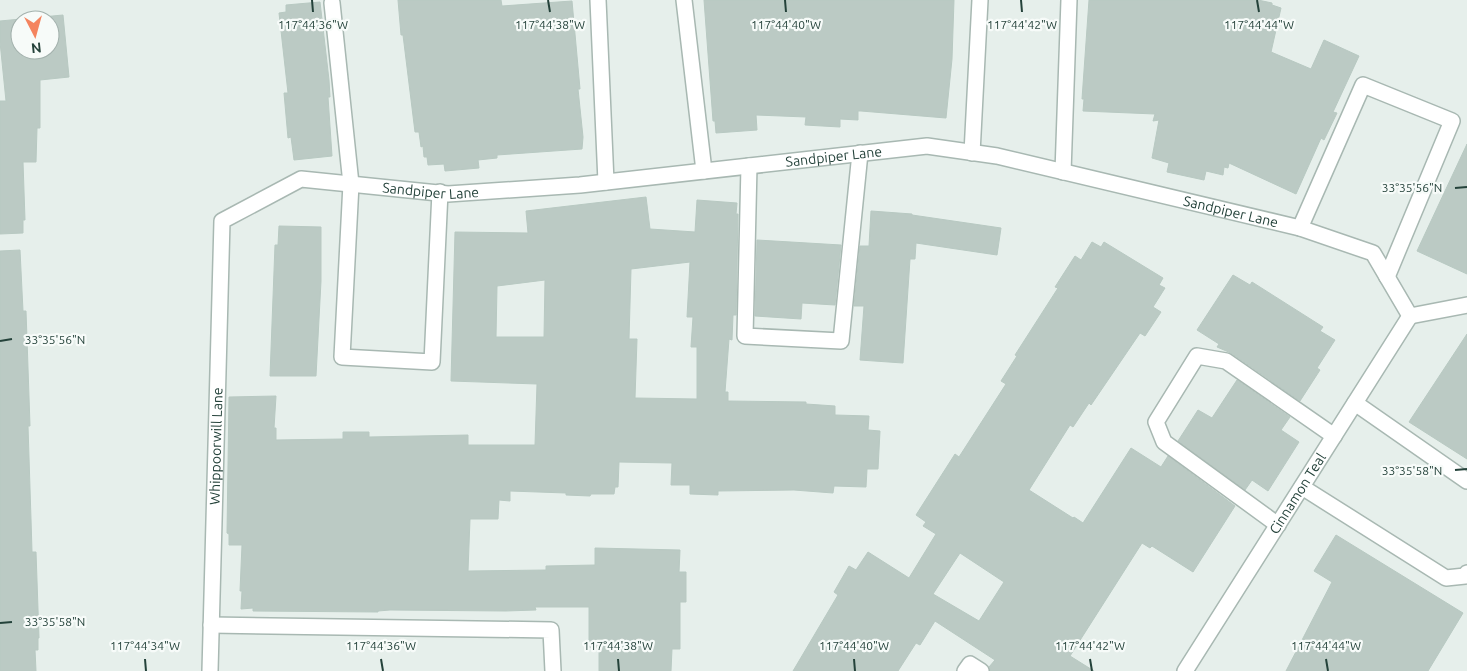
<svg xmlns="http://www.w3.org/2000/svg" width="1467" height="671" viewBox="0 0 1467 671" font-family="Ubuntu,sans-serif">
	<rect width="100%" height="100%" fill="#e6efeb"/>
	<!-- building -->
	<path fill="#bbcac4" stroke="#b8c9c2" fill-rule="evenodd" d="M 398,0 L 501,0 L 502,6 L 572,1 L 580,89 L 578,89 L 583,137 L 582,149 L 497,155 L 497,158 L 478,160 L 479,168 L 445,171 L 444,164 L 428,165 L 427,157 L 424,157 L 423,146 L 421,147 L 419,132 L 415,132 L 403,35 L 401,35 Z
		M 704,0 L 954,0 L 952,59 L 946,118 L 861,111 L 858,111 L 858,120 L 840,119 L 840,127 L 805,125 L 806,117 L 756,115 L 757,130 L 716,133 L 715,121 L 713,121 Z
		M 1089,0 L 1258,0 L 1272,3 L 1272,5 L 1281,8 L 1271,52 L 1311,69 L 1324,40 L 1359,56 L 1333,112 L 1337,113 L 1324,140 L 1321,138 L 1296,194 L 1229,163 L 1228,168 L 1224,167 L 1223,175 L 1206,171 L 1204,180 L 1167,172 L 1169,163 L 1152,158 L 1159,120 L 1153,121 L 1155,114 L 1083,111 L 1084,99 L 1082,99 Z
		M 320,2 L 329,80 L 330,97 L 328,97 L 332,156 L 294,160 L 291,137 L 288,138 L 284,93 L 288,93 L 279,13 L 286,12 L 286,5 Z
		M 63,15 L 69,77 L 40,80 L 40,128 L 37,128 L 36,162 L 23,162 L 25,220 L 23,220 L 23,233 L 0,234 L 0,101 L 6,101 L 0,42 L 0,21 ZM 20,20 L 50,20 L 50,50 L 20,50 Z
		M 1467,144 L 1467,274 L 1417,251 Z
		M 646,197 L 650,229 L 695,232 L 697,200 L 737,203 L 736,214 L 738,214 L 736,315 L 733,315 L 732,340 L 729,339 L 725,392 L 728,392 L 728,401 L 806,402 L 806,404 L 835,406 L 835,415 L 869,416 L 868,430 L 880,431 L 878,469 L 867,469 L 866,487 L 834,486 L 833,493 L 794,490 L 718,491 L 718,495 L 690,494 L 690,485 L 671,485 L 672,463 L 619,462 L 618,487 L 615,487 L 614,494 L 591,494 L 590,496 L 566,495 L 566,493 L 510,491 L 510,501 L 499,500 L 498,519 L 470,519 L 468,571 L 546,570 L 546,566 L 595,565 L 595,548 L 680,550 L 679,572 L 686,572 L 686,602 L 680,602 L 680,649 L 672,649 L 671,671 L 599,671 L 599,648 L 589,647 L 589,607 L 535,607 L 536,610 L 506,611 L 390,610 L 378,611 L 378,612 L 253,611 L 253,608 L 241,609 L 242,591 L 240,591 L 242,545 L 229,545 L 229,534 L 227,533 L 229,397 L 276,396 L 274,428 L 276,428 L 276,440 L 343,439 L 343,432 L 369,432 L 369,437 L 468,435 L 468,445 L 535,445 L 537,384 L 451,381 L 455,232 L 528,233 L 526,211 ZM 690,262 L 687,317 L 693,317 L 691,347 L 697,347 L 697,399 L 635,398 L 637,339 L 629,339 L 631,269 ZM 545,280 L 544,337 L 496,337 L 497,286 Z
		M 871,211 L 912,214 L 912,215 L 1001,228 L 997,255 L 916,243 L 915,259 L 910,259 L 903,363 L 860,360 L 864,306 L 854,306 L 860,246 L 869,246 Z
		M 279,226 L 321,227 L 321,281 L 316,376 L 270,376 L 275,245 L 278,245 Z
		M 757,240 L 841,245 L 835,305 L 802,303 L 801,319 L 755,316 Z
		M 1092,242 L 1101,247 L 1104,242 L 1163,278 L 1159,285 L 1165,288 L 1153,307 L 1161,312 L 1145,336 L 1140,333 L 1091,405 L 1089,403 L 1073,427 L 1070,425 L 1029,490 L 1073,518 L 1074,517 L 1083,523 L 1131,448 L 1161,467 L 1168,456 L 1235,506 L 1193,572 L 1152,546 L 1150,548 L 1142,543 L 1070,656 L 1094,671 L 990,671 L 989,667 L 995,660 L 935,621 L 920,645 L 916,643 L 898,671 L 793,671 L 838,595 L 834,592 L 849,566 L 856,570 L 868,552 L 909,578 L 936,534 L 923,526 L 926,522 L 916,515 L 955,454 L 959,457 L 1006,384 L 1001,381 L 1017,356 L 1015,355 L 1058,288 L 1055,287 L 1075,256 L 1081,260 ZM 960,553 L 1004,582 L 979,621 L 933,594 Z
		M 20,250 L 23,311 L 26,311 L 27,339 L 30,426 L 28,426 L 31,519 L 32,552 L 36,552 L 39,638 L 38,638 L 38,650 L 35,650 L 36,671 L 0,671 L 0,251 Z
		M 1233,275 L 1250,285 L 1252,282 L 1323,327 L 1320,331 L 1335,340 L 1317,368 L 1320,370 L 1300,401 L 1231,353 L 1217,347 L 1219,344 L 1197,330 Z
		M 1467,334 L 1467,459 L 1409,422 Z
		M 1237,380 L 1290,417 L 1281,430 L 1299,442 L 1268,491 L 1252,480 L 1245,490 L 1178,441 L 1198,410 L 1212,418 Z
		M 1336,535 L 1463,613 L 1428,671 L 1286,671 L 1332,582 L 1314,571 Z"/>
	<g fill="none" stroke-linecap="round" stroke-linejoin="round">
		<defs>
			<g id="minor">
				<path d="M 598,0 L 606,182"/>
				<path d="M 684,0 L 704,171"/>
				<path d="M 332,3 L 351,184 L 342,357 L 432,362 L 440,192"/>
				<path d="M 972,153 L 980,0"/>
				<path d="M 749,166 L 745,336 L 841,341 L 860,153"/>
				<path d="M 1063,172 L 1069,0"/>
				<path d="M 1300,228 L 1363,85 L 1452,121 L 1387,277"/>
				<path d="M 1410,316 L 1467,305"/>
				<path d="M 1355,403 L 1467,481"/>
				<path d="M 1302,487 L 1446,578 L 1465,576 L 1467,573"/>
				<path d="M 1278,525 L 1164,442 L 1156,422 L 1197,356 L 1226,361 L 1334,436"/>
				<path d="M 211,625 L 551,630 L 553,671"/>
				<path id="s1" d="M 210,671 L 222,221 L 301,179 L 448,194 L 580,185 L 927,146 L 997,156 L 1300,228 L 1373,253 L 1410,316"/>
				<path d="M 965,671 L 970,664 L 981,671"/>
				<path id="s2" d="M 1185,671 L 1410,316"/>
			</g>
		</defs>
		<!-- minor casing -->
		<use href="#minor" stroke="#a8b8b2" stroke-width="18"/>
		<!-- minor -->
		<use href="#minor" stroke="#fff" stroke-width="15"/>
	</g>
	<!-- ticks -->
	<path fill="none" stroke="#24423a" stroke-width="2" d="M 312,0 L 313,12M 548,0 L 550,12M 785,0 L 786,12M 1021,0 L 1022,12M 1257,0 L 1259,12M 1455,188 L 1467,187M 0,341 L 12,339M 1455,470 L 1467,469M 0,623 L 12,622M 145,659 L 146,671M 381,659 L 383,671M 618,659 L 619,671M 854,659 L 855,671M 1090,659 L 1092,671M 1326,659 L 1328,671"/>
	<g text-anchor="middle" stroke-width="4.5" stroke-linejoin="round" paint-order="stroke">
		<!-- street labels -->
		<g font-size="14" fill="#24423a" stroke="#f7fbf9">
			<text dy="5" stroke="none"><textPath href="#s1" startOffset="1075">Sandpiper Lane</textPath></text>
			<text dy="5" stroke="none"><textPath href="#s1" startOffset="670">Sandpiper Lane</textPath></text>
			<text dy="5" stroke="none"><textPath href="#s1" startOffset="1480">Sandpiper Lane</textPath></text>
			<text dy="5" stroke="none"><textPath href="#s1" startOffset="225">Whippoorwill Lane</textPath></text>
			<text dy="5" stroke="none"><textPath href="#s2" startOffset="210">Cinnamon Teal</textPath></text>
		</g>
	</g>
	<g font-size="12" text-anchor="middle" fill="#24423a" stroke="#f7fbf9" stroke-width="4.5" stroke-linejoin="round" paint-order="stroke">
		<text x="313" y="29">117°44'36"W</text>
		<text x="550" y="29">117°44'38"W</text>
		<text x="786" y="29">117°44'40"W</text>
		<text x="1022" y="29">117°44'42"W</text>
		<text x="1259" y="29">117°44'44"W</text>
		<text x="1412" y="192">33°35'56"N</text>
		<text x="55" y="344">33°35'56"N</text>
		<text x="1412" y="475">33°35'58"N</text>
		<text x="55" y="626">33°35'58"N</text>
		<text x="145" y="650">117°44'34"W</text>
		<text x="381" y="650">117°44'36"W</text>
		<text x="618" y="650">117°44'38"W</text>
		<text x="854" y="650">117°44'40"W</text>
		<text x="1090" y="650">117°44'42"W</text>
		<text x="1326" y="650">117°44'44"W</text>
	</g>
	<!-- north arrow -->
	<g transform="translate(35 35) rotate(174)"><circle r="24" fill="#f7fbf9" stroke="#a3b1ad"/>
	<path d="M0-4L9 19L0 12L-9 19Z" fill="#f4845f"/>
	<text y="-8" font-size="14" font-weight="bold" text-anchor="middle" fill="#24423a">N</text>
	</g>
</svg>
